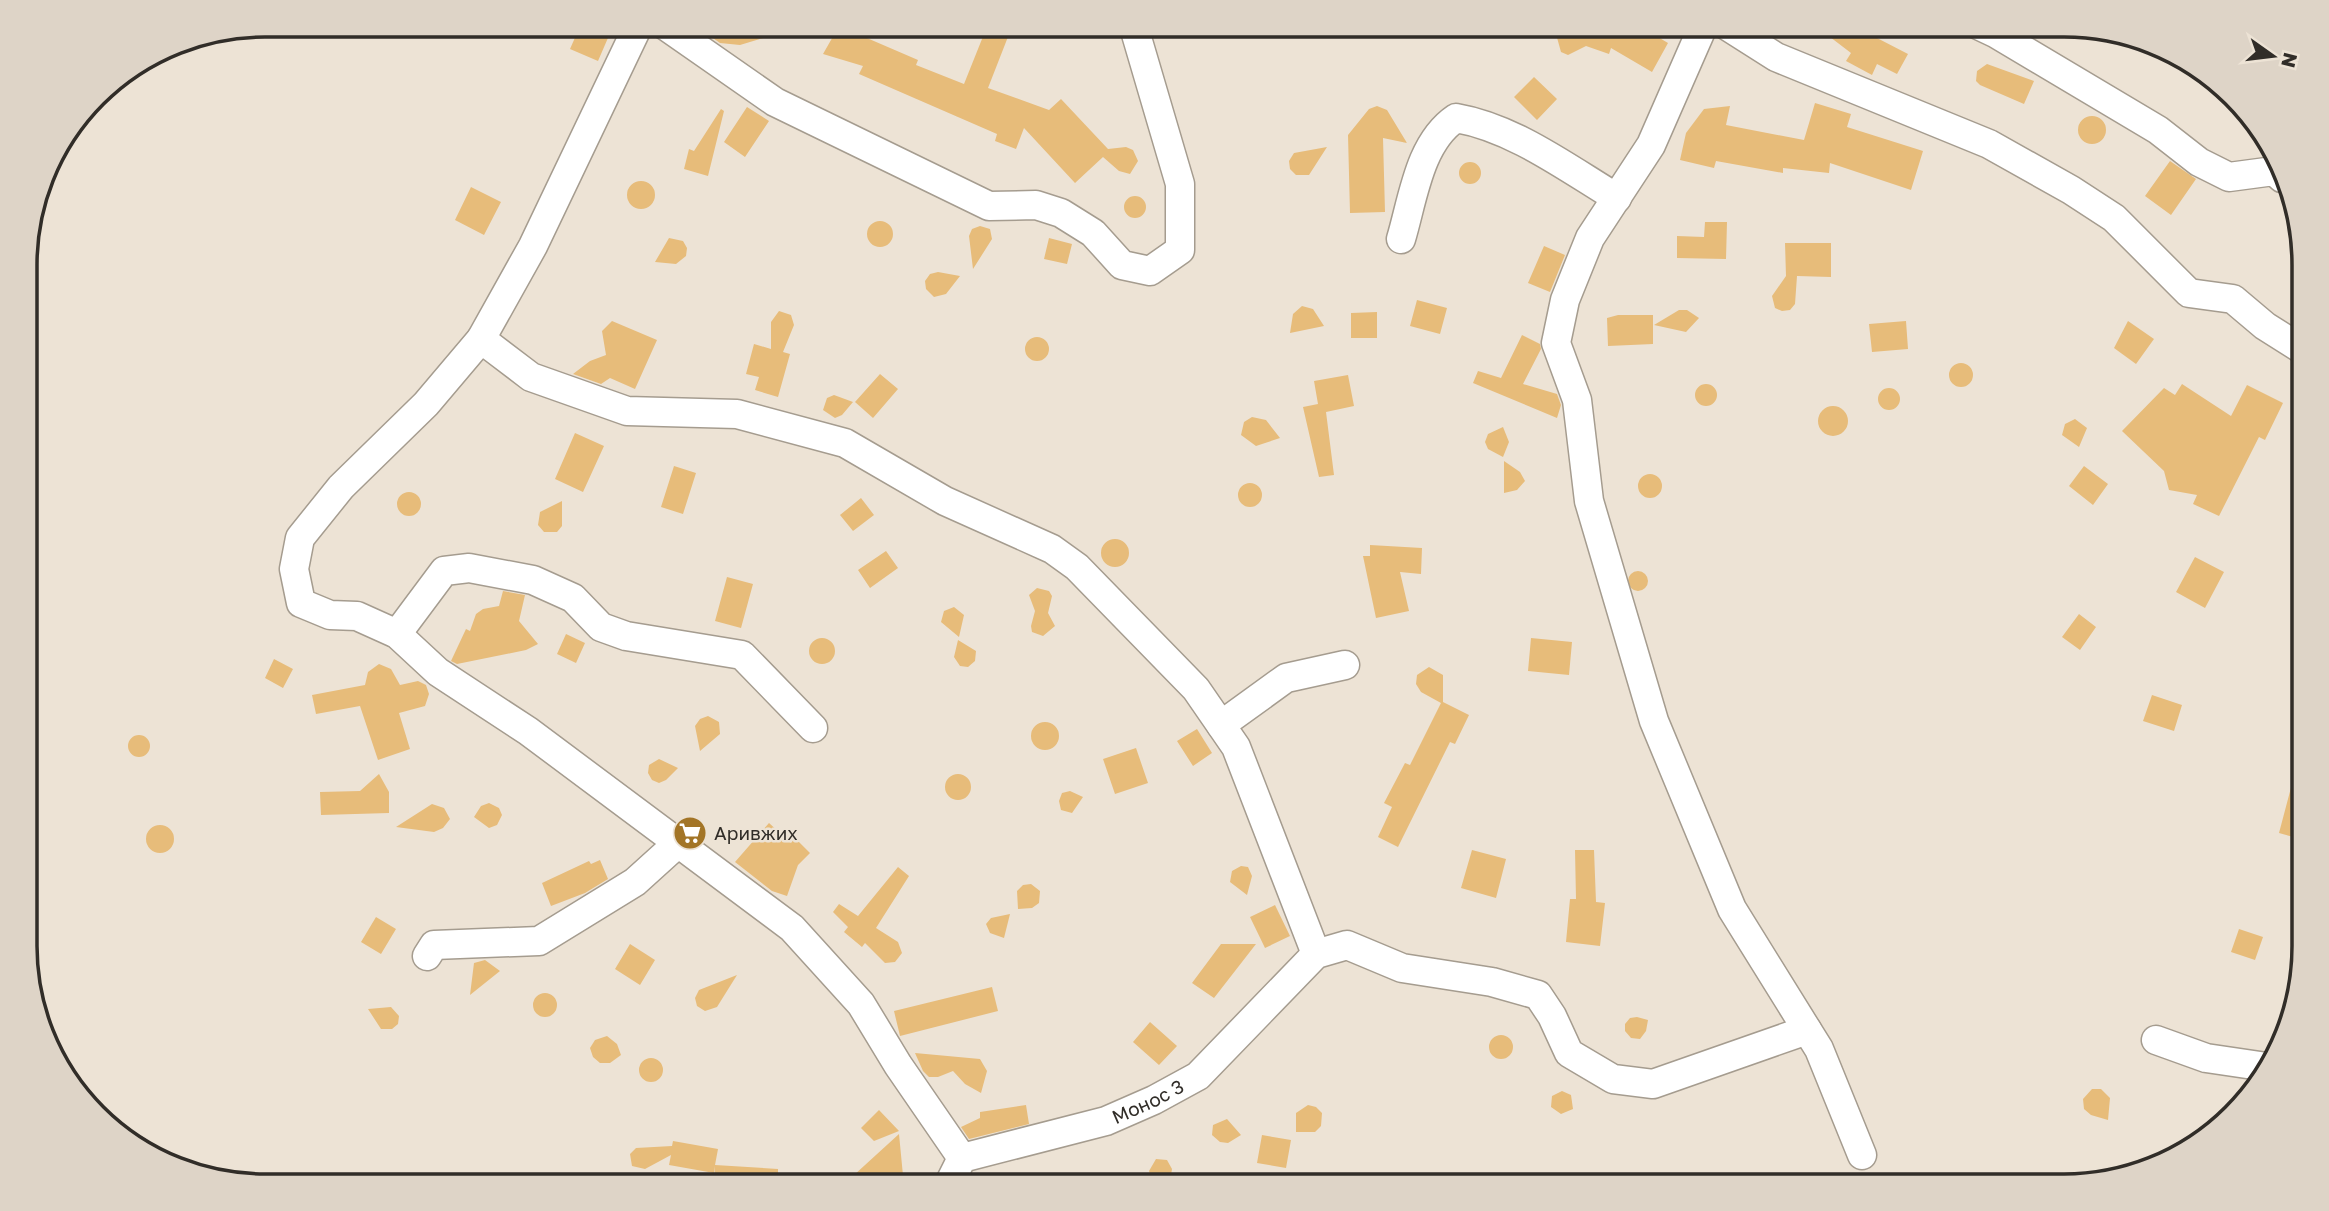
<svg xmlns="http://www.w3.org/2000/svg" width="2329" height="1211" viewBox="0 0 2329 1211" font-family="'Golos Text',sans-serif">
	<rect width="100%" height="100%" fill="#ede3d5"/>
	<!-- building -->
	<path fill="#e7bc7a" d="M 581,24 L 614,24 L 598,61 L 570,49 Z
		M 693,24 L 789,24 L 790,30 L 740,45 L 720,43 Z
		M 988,24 L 1013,24 L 988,88 L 1049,110 L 1061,99 L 1108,149 L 1126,147 L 1133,150 L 1138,161 L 1130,174 L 1119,171 L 1103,157 L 1075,183 L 1024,128 L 1016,149 L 995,141 L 997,134 L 859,74 L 863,66 L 823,54 L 839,26 L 918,60 L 916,65 L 964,84 Z
		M 1536,24 L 1636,24 L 1668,43 L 1652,72 L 1611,48 L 1609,54 L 1586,46 L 1568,55 L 1561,52 L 1556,34 Z
		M 1813,24 L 1892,24 L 1877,38 L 1908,54 L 1897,74 L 1877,64 L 1872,75 L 1846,61 L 1851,53 Z
		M 1987,64 L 2034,81 L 2024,104 L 1980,85 L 1976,81 L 1977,71 Z
		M 1534,77 L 1557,99 L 1537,120 L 1514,97 Z
		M 1815,103 L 1851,114 L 1847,127 L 1923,151 L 1911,190 L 1830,163 L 1829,173 L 1783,168 L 1783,173 L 1716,161 L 1714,168 L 1680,160 L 1686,133 L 1704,109 L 1730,106 L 1726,125 L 1804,140 Z
		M 1377,106 L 1387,110 L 1407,143 L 1383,138 L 1385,212 L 1350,213 L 1348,135 L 1369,109 Z
		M 747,107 L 769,121 L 745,157 L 724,142 Z
		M 721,109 L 724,111 L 708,176 L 684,169 L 689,149 L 694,151 Z
		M2078 130a14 14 0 1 1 28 0a14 14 0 1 1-28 0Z
		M 1327,147 L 1309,175 L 1296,175 L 1290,169 L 1289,161 L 1294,153 Z
		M 2170,161 L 2196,179 L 2171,215 L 2145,196 Z
		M1459 173a11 11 0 1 1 22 0a11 11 0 1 1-22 0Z
		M627 195a14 14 0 1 1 28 0a14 14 0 1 1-28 0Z
		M 471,187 L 501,202 L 484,235 L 455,220 Z
		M1124 207a11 11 0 1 1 22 0a11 11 0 1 1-22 0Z
		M867 234a13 13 0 1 1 26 0a13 13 0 1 1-26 0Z
		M 1705,222 L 1727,222 L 1726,259 L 1677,258 L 1677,236 L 1704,237 Z
		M 980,226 L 990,229 L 992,239 L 973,269 L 969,236 L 972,229 Z
		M 669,238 L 683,241 L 687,248 L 686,256 L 676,264 L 655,262 Z
		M 1049,238 L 1072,244 L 1067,264 L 1044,259 Z
		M 1785,243 L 1831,243 L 1831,277 L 1797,276 L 1795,304 L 1790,310 L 1782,311 L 1775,308 L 1772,296 L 1786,276 Z
		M 1544,246 L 1565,255 L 1550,292 L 1528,283 Z
		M 938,272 L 960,276 L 946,294 L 934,297 L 926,289 L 925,281 L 930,274 Z
		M 1417,300 L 1447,308 L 1440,334 L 1410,326 Z
		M 1302,306 L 1313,309 L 1324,326 L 1290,333 L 1293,314 Z
		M 1679,310 L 1687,310 L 1699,318 L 1686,332 L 1654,325 Z
		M 779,311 L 791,315 L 794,325 L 783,352 L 790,354 L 778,397 L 755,390 L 759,377 L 746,374 L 754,344 L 771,349 L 771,322 Z
		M 1377,312 L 1377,338 L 1351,338 L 1351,313 Z
		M 1618,315 L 1653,315 L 1653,344 L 1608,346 L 1607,318 Z
		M 612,321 L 657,340 L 635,389 L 610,378 L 601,384 L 573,374 L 590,361 L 606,355 L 602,331 Z
		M 1906,321 L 1908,349 L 1872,352 L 1869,324 Z
		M 2128,321 L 2154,339 L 2136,364 L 2114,348 Z
		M 1522,335 L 1540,344 L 1541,349 L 1523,384 L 1557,394 L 1561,405 L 1557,418 L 1473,383 L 1478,371 L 1501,378 Z
		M1025 349a12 12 0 1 1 24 0a12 12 0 1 1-24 0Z
		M1949 375a12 12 0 1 1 24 0a12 12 0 1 1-24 0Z
		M 880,374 L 898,389 L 873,418 L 855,402 Z
		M 1348,375 L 1354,406 L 1326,412 L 1334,475 L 1319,477 L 1303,407 L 1318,404 L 1314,381 Z
		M 2182,384 L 2231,416 L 2247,385 L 2283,403 L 2265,440 L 2259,437 L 2219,516 L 2193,504 L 2197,495 L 2169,490 L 2164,471 L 2122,431 L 2164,388 L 2175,395 Z
		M1695 395a11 11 0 1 1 22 0a11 11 0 1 1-22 0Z
		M1878 399a11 11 0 1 1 22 0a11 11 0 1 1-22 0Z
		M 834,395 L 853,402 L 842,415 L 835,418 L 823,410 L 827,398 Z
		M1818 421a15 15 0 1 1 30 0a15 15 0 1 1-30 0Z
		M 1252,417 L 1266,420 L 1280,438 L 1256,446 L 1241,435 L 1244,422 Z
		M 2075,419 L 2087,428 L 2079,447 L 2062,435 L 2065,424 Z
		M 1503,427 L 1509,442 L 1503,457 L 1488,449 L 1485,442 L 1488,434 Z
		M 575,433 L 604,446 L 583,492 L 555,479 Z
		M 1504,461 L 1520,472 L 1525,481 L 1517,490 L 1504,493 Z
		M 674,466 L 696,473 L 683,514 L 661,507 Z
		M 2084,466 L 2108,484 L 2093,505 L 2069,486 Z
		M1638 486a12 12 0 1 1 24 0a12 12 0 1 1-24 0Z
		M1238 495a12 12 0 1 1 24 0a12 12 0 1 1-24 0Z
		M397 504a12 12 0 1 1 24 0a12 12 0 1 1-24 0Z
		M 861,498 L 874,515 L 853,531 L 840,515 Z
		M 562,501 L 562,526 L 557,532 L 544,532 L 538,525 L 540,512 Z
		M1101 553a14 14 0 1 1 28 0a14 14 0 1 1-28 0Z
		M 1370,545 L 1422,548 L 1421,574 L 1400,572 L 1409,611 L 1376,618 L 1363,556 L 1370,556 Z
		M 886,551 L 898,568 L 870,588 L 858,570 Z
		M 2195,557 L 2224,572 L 2205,608 L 2176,592 Z
		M1628 581a10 10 0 1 1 20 0a10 10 0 1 1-20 0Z
		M 727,577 L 753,584 L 741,628 L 715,621 Z
		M 1037,588 L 1049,591 L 1052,596 L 1048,613 L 1055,626 L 1043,636 L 1032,632 L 1031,626 L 1035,611 L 1029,595 Z
		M 503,591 L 525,595 L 519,621 L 538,644 L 526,650 L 457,664 L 451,661 L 466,629 L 470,631 L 476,614 L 483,609 L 499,606 Z
		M 954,607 L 964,615 L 959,637 L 941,622 L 944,611 Z
		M 2079,614 L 2096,627 L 2080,650 L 2062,637 Z
		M 566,634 L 585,643 L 576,663 L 557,654 Z
		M809 651a13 13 0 1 1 26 0a13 13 0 1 1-26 0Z
		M 1531,638 L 1572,642 L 1569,675 L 1528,671 Z
		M 958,640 L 976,651 L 975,661 L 968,667 L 960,666 L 954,657 Z
		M 274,659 L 293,669 L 283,688 L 265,678 Z
		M 379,664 L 391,669 L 400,685 L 418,681 L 426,685 L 429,694 L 425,706 L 399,713 L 410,749 L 378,760 L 360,706 L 316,714 L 312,695 L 365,685 L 368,672 Z
		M 1429,667 L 1443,675 L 1443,702 L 1469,715 L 1455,744 L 1450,742 L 1398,847 L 1378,837 L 1392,807 L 1384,803 L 1405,763 L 1410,765 L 1441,703 L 1421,692 L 1416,684 L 1417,675 Z
		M 2152,695 L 2182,705 L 2174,731 L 2143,721 Z
		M 708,716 L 719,722 L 720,734 L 700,751 L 695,726 L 700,719 Z
		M1031 736a14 14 0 1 1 28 0a14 14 0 1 1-28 0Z
		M 1197,729 L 1212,753 L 1193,766 L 1177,741 Z
		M128 746a11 11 0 1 1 22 0a11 11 0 1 1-22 0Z
		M 1136,748 L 1148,783 L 1115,794 L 1103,759 Z
		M 659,759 L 678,768 L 666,780 L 659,783 L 652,780 L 648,773 L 649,765 Z
		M 2297,765 L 2304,766 L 2304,840 L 2279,833 Z
		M 379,774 L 389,792 L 389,813 L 321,815 L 320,792 L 360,791 Z
		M945 787a13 13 0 1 1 26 0a13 13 0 1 1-26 0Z
		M 1070,791 L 1083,797 L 1072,813 L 1061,810 L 1059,801 L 1062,793 Z
		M 489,803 L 499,808 L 502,815 L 497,825 L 489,828 L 474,817 L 481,806 Z
		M 432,804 L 444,808 L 450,819 L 443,828 L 434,832 L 396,827 Z
		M 769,823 L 791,843 L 795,838 L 810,853 L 798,865 L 787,896 L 772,891 L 735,862 Z
		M146 839a14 14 0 1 1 28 0a14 14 0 1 1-28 0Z
		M 1472,850 L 1506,859 L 1496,898 L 1461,888 Z
		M 1575,850 L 1594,850 L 1596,902 L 1605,903 L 1600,946 L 1566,942 L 1570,899 L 1576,899 Z
		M 600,860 L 608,879 L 585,893 L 551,906 L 542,883 L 589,861 L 591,864 Z
		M 1241,866 L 1248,867 L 1252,876 L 1247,895 L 1230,882 L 1232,871 Z
		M 898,867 L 909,876 L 876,928 L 898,942 L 902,953 L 895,962 L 885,963 L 865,943 L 862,947 L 844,932 L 848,927 L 833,912 L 839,904 L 858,916 Z
		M 1031,884 L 1040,891 L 1039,903 L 1032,908 L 1018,909 L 1017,891 L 1023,885 Z
		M 1275,905 L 1290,936 L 1265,948 L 1250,917 Z
		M 1010,914 L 1004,938 L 990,933 L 986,924 L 991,918 Z
		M 376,917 L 396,929 L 381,954 L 361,942 Z
		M 2239,929 L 2263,937 L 2255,960 L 2231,952 Z
		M 630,944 L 655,960 L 640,985 L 615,969 Z
		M 1221,944 L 1256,944 L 1214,998 L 1192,983 Z
		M 485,960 L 500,971 L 470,995 L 474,963 Z
		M 737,975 L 717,1007 L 705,1011 L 697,1006 L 695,998 L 699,990 Z
		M 992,987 L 998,1011 L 900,1036 L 894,1011 Z
		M533 1005a12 12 0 1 1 24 0a12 12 0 1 1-24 0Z
		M 391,1007 L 399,1016 L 398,1024 L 392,1029 L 381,1029 L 368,1009 Z
		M 1637,1017 L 1648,1020 L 1646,1031 L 1640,1039 L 1631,1038 L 1625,1031 L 1625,1024 L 1630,1018 Z
		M 1150,1022 L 1177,1046 L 1159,1065 L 1133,1042 Z
		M1489 1047a12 12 0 1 1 24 0a12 12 0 1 1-24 0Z
		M 607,1036 L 617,1044 L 621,1055 L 610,1063 L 600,1063 L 593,1057 L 590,1048 L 595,1040 Z
		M 915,1053 L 980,1059 L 987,1071 L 981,1093 L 965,1084 L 953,1071 L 938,1077 L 929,1077 L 923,1071 Z
		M639 1070a12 12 0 1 1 24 0a12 12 0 1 1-24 0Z
		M 2092,1089 L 2101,1089 L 2110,1098 L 2108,1120 L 2091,1115 L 2084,1109 L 2083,1099 Z
		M 1562,1091 L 1571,1095 L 1573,1109 L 1561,1114 L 1551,1107 L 1552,1096 Z
		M 1026,1105 L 1029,1124 L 969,1139 L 961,1127 L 980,1118 L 980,1112 Z
		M 1308,1105 L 1316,1107 L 1322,1113 L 1321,1126 L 1315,1132 L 1296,1132 L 1296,1113 Z
		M 879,1110 L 899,1131 L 874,1141 L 861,1128 Z
		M 1227,1119 L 1241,1135 L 1228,1143 L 1220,1142 L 1212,1135 L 1213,1125 Z
		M 899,1134 L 904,1186 L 842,1186 Z
		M 1262,1135 L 1291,1140 L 1286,1168 L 1257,1163 Z
		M 673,1141 L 718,1149 L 715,1165 L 778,1169 L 778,1186 L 714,1186 L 715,1166 L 714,1173 L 669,1165 L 671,1155 L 645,1169 L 632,1166 L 630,1154 L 636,1148 L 672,1146 Z
		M 1156,1159 L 1167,1160 L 1172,1169 L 1171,1175 L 1158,1186 L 1155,1186 L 1149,1171 Z"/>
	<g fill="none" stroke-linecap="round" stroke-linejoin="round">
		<defs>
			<g id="minor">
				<path d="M 639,24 L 533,246 L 481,339 L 426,404 L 341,487 L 300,538 L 294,569 L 301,603 L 330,615 L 357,616 L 397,634 L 438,672 L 528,731 L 792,928 L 861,1004 L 898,1065 L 962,1158"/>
				<path d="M 663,24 L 775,102 L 989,206 L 1036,205 L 1061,213 L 1093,233 L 1122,265 L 1150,271 L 1180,250 L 1180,184 L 1133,24"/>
				<path d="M 1704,24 L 1651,145 L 1590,238 L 1565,300 L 1556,343 L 1577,400 L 1589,501 L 1654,721 L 1732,909 L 1819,1049 L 1862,1155"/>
				<path d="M 1724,24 L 1776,57 L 1989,144 L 2071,190 L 2114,218 L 2189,293 L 2233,299 L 2265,326 L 2303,350"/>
				<path d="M 1976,24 L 1995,33 L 2158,130 L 2199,162 L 2229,177 L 2274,171 L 2282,178"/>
				<path d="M 1401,239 C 1413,199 1419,143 1456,118 C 1514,128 1567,168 1617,198"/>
				<path d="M 481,339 L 531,377 L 627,411 L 737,414 L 845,443 L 945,501 L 1052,549 L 1077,567 L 1196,689 L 1236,747 L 1316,954"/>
				<path d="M 397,634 L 444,571 L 469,568 L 533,580 L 573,598 L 601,627 L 626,636 L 742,655 L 813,728"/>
				<path d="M 1221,725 L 1286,678 L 1345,665"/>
				<path d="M 427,956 L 434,945 L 539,941 L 635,882 L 677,844"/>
				<path d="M 2156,1040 L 2206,1058 L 2267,1067"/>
				<path id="s1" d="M 948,1186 L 962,1158 L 1106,1121 L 1154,1100 L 1198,1076 L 1316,954 L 1347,945 L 1402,968 L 1492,982 L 1538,995 L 1552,1016 L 1569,1053 L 1613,1079 L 1653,1084 L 1807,1030"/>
			</g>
		</defs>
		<!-- minor casing -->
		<use href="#minor" stroke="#a59c8f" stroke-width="31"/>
		<!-- minor -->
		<use href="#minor" stroke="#fff" stroke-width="28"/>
	</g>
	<!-- icons -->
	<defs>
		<symbol id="supermarket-disc" viewBox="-11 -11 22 22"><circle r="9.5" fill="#a37527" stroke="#ede3d5"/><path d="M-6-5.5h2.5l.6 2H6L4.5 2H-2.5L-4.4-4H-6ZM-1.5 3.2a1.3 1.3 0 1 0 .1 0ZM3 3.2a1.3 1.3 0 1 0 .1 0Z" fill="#fff"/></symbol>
	</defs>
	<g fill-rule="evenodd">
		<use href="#supermarket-disc" x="671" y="814" width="38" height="38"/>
	</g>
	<g text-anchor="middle" stroke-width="5" stroke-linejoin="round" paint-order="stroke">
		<!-- poi labels -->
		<g font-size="19" fill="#312d28" stroke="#ede3d5" text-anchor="start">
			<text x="714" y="840">Аривжих</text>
		</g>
		<!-- street labels -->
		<g font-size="19" fill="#312d28" stroke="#ede3d5">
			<text dy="7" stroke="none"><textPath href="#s1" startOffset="226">Монос 3</textPath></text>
		</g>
	</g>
	<!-- crop -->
	<path d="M0 0H2329V1211H0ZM265 37H2064A228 228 0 0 1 2292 265V946A228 228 0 0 1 2064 1174H265A228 228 0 0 1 37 946V265A228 228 0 0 1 265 37Z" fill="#ded4c7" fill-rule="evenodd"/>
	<path fill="none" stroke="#312d28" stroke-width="3.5" d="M265 37H2064A228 228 0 0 1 2292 265V946A228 228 0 0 1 2064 1174H265A228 228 0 0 1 37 946V265A228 228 0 0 1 265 37Z"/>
	<!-- north arrow -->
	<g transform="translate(2273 56) rotate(104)" stroke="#ede3d5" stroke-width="5" paint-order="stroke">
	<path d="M0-5L12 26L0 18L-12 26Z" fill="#312d28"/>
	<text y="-10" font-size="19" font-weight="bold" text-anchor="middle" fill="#312d28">N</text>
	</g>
</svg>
